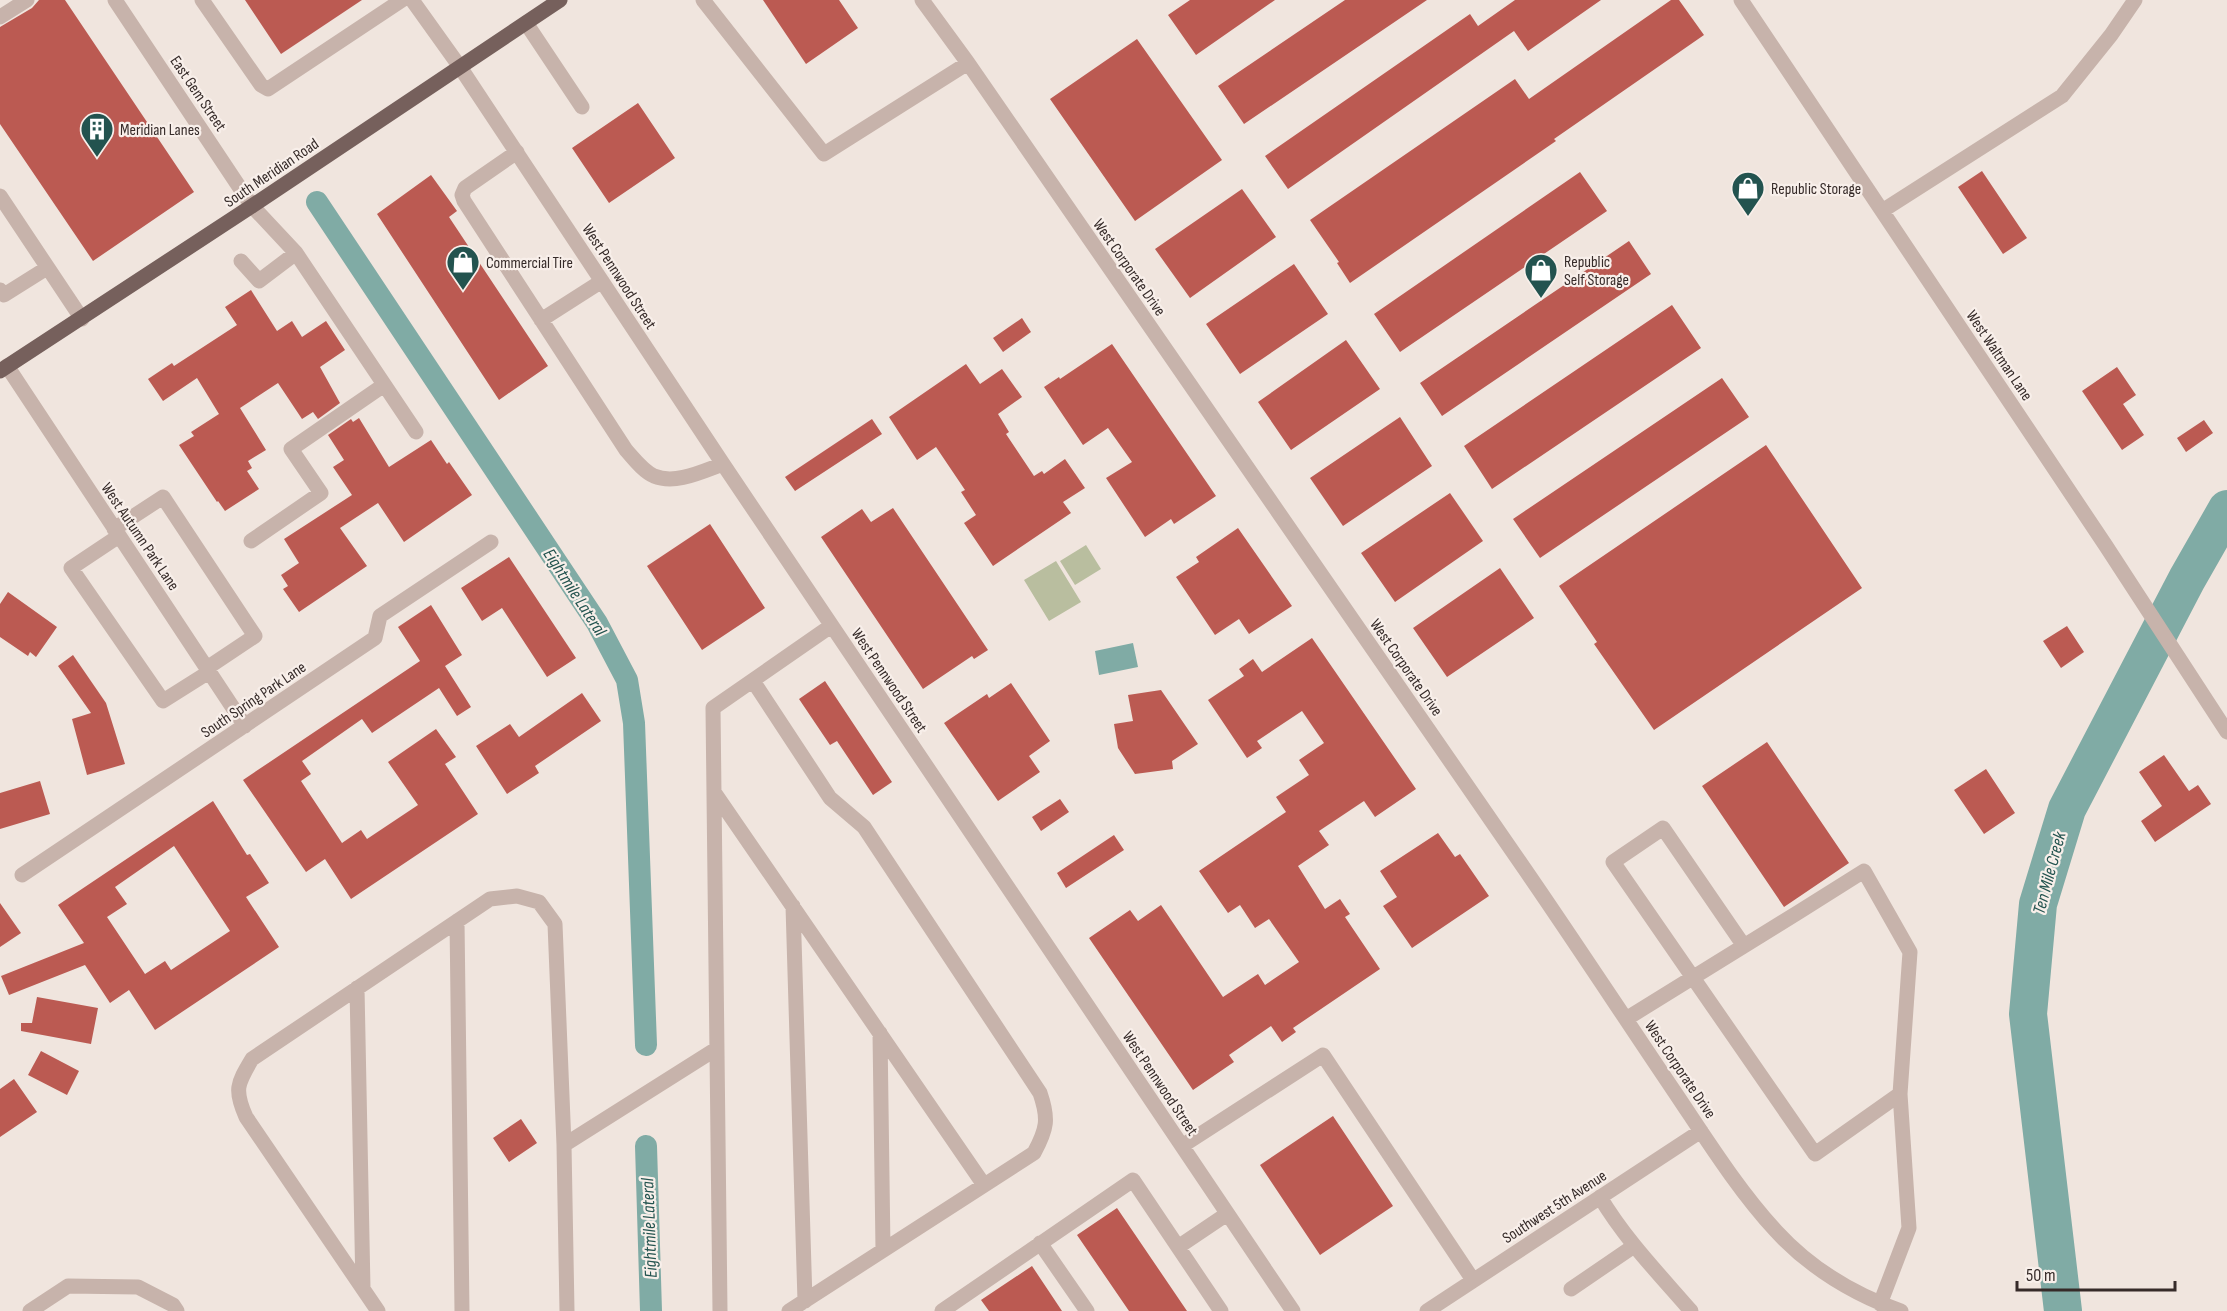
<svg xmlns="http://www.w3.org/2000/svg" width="2227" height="1311" viewBox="0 0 2227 1311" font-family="'Sofia Sans Condensed',sans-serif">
	<rect width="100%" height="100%" fill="#f0e5de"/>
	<!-- green -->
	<path fill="#b9be9f" d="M 1086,545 L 1101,569 L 1075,585 L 1060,561 Z
		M 1056,561 L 1081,602 L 1049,621 L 1024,580 Z"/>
	<!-- water -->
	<path fill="#80aba5" d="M 1133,643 L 1138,667 L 1099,675 L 1095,651 Z"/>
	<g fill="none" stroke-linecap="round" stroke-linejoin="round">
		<!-- canal -->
		<path stroke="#80aba5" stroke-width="22" d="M 317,202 L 597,623 L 627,680 L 634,723 L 646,1045
			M 646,1146 L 651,1311"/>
		<!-- river -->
		<path stroke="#80aba5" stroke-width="38" d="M 2063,1311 L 2028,1014 L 2038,904 L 2067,809 L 2187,579 L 2227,509"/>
	</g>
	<!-- building -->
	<path fill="#bb5a52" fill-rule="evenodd" d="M 39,0 L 65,0 L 194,192 L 93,261 L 0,124 L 0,27 L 32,8 Z
		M 245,0 L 362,0 L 281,54 Z
		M 763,0 L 839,0 L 858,28 L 806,64 Z
		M 1190,0 L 1275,0 L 1196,55 L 1168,15 Z
		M 1345,0 L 1427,0 L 1244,124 L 1218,86 Z
		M 1515,0 L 1601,0 L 1528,51 L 1514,31 L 1288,189 L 1265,156 L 1470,14 L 1478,26 Z
		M 1671,0 L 1679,0 L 1704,35 L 1554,139 L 1556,141 L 1350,283 L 1337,263 L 1339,262 L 1310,220 L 1515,79 L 1529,99 Z
		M 1137,39 L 1222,160 L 1135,221 L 1050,99 Z
		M 638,103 L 675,158 L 609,203 L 572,148 Z
		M 1982,171 L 2027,238 L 2003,254 L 1958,187 Z
		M 1580,172 L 1607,211 L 1400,352 L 1374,314 Z
		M 431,175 L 457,211 L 449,217 L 548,366 L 499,400 L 377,214 Z
		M 1242,189 L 1276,237 L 1190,298 L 1155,249 Z
		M 1629,241 L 1651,274 L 1442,416 L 1420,383 Z
		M 1294,264 L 1328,314 L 1240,374 L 1206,324 Z
		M 251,290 L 277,331 L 292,321 L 302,337 L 326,321 L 345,350 L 320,367 L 340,403 L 318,419 L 313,412 L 302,419 L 278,383 L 240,408 L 266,450 L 248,461 L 252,468 L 247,471 L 259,489 L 225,511 L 218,501 L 217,502 L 179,445 L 194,436 L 191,432 L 219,414 L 197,378 L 163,401 L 148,379 L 172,363 L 174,366 L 237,325 L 225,307 Z
		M 1672,305 L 1701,348 L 1492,489 L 1464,446 Z
		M 1022,318 L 1031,332 L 1003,352 L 993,338 Z
		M 1346,340 L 1380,389 L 1291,450 L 1258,402 Z
		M 1112,344 L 1216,496 L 1174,524 L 1171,519 L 1145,537 L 1106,478 L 1132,462 L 1108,428 L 1083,445 L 1044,387 L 1059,377 L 1060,379 Z
		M 966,364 L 980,384 L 1002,369 L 1022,397 L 998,414 L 1009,432 L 1006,434 L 1034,476 L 1042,471 L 1044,474 L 1065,459 L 1085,488 L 1063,502 L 1071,513 L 993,566 L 964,523 L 976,515 L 961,492 L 965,490 L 936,447 L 917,460 L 889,417 Z
		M 2117,367 L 2136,395 L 2123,404 L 2144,435 L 2122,450 L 2082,391 Z
		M 1722,378 L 1749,417 L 1540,558 L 1513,519 Z
		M 1400,417 L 1432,466 L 1343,526 L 1310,478 Z
		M 359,418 L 389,467 L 431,440 L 447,464 L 449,462 L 472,495 L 404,542 L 378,503 L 340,528 L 367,566 L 299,612 L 283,589 L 288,586 L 281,575 L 299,563 L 284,539 L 352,495 L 333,467 L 344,460 L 328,435 L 351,419 L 353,422 Z
		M 872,419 L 882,434 L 795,491 L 785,477 Z
		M 2204,420 L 2213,433 L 2186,452 L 2177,438 Z
		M 1766,445 L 1862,588 L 1654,730 L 1594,644 L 1597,642 L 1559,586 Z
		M 1450,493 L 1483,541 L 1395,602 L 1361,553 Z
		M 893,508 L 988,650 L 974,659 L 972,656 L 923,689 L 821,537 L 862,509 L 871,522 Z
		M 710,524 L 765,608 L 702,650 L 647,566 Z
		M 1238,528 L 1292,606 L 1249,634 L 1239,619 L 1215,635 L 1176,577 L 1199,562 L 1196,557 Z
		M 509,557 L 576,658 L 547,677 L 502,608 L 482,621 L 461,588 Z
		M 1500,568 L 1534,618 L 1447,677 L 1413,628 Z
		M 8,592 L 57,627 L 36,657 L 30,652 L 28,656 L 0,637 L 0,604 Z
		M 431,605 L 462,655 L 445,666 L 471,707 L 457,716 L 439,688 L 372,733 L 362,719 L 302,761 L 311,774 L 301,781 L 342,843 L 361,830 L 367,839 L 418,805 L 388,762 L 436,729 L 456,757 L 445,764 L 478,814 L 351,899 L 325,859 L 306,872 L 243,780 L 420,661 L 398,627 Z
		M 2067,626 L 2084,652 L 2061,668 L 2043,641 Z
		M 1312,638 L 1416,789 L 1375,817 L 1364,801 L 1319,831 L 1329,845 L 1298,866 L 1325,909 L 1340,899 L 1350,914 L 1345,917 L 1380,969 L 1293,1028 L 1296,1032 L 1282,1042 L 1271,1026 L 1229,1055 L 1234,1062 L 1193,1090 L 1089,938 L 1130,910 L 1138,921 L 1161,905 L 1223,997 L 1258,974 L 1265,985 L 1299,962 L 1269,919 L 1255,928 L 1240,905 L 1228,913 L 1199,871 L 1286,812 L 1276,797 L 1309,775 L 1299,760 L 1324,743 L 1302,711 L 1257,741 L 1262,748 L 1247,758 L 1208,700 L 1244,676 L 1239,669 L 1253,659 L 1262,672 Z
		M 73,655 L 106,703 L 125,764 L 87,775 L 72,719 L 91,713 L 58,666 Z
		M 825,681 L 892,782 L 873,795 L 837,741 L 830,745 L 799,699 Z
		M 1011,683 L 1050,741 L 1029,756 L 1040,772 L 998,801 L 944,723 L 987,694 L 989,698 Z
		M 1161,690 L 1198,744 L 1172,761 L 1173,769 L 1135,774 L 1118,748 L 1114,724 L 1133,721 L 1128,695 Z
		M 582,693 L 601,721 L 535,766 L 539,773 L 507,794 L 476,746 L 510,724 L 519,737 Z
		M 1767,742 L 1849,863 L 1784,907 L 1702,786 Z
		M 2164,755 L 2189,791 L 2198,785 L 2211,804 L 2155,842 L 2141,821 L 2162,806 L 2139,772 Z
		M 1986,769 L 2015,813 L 1984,834 L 1954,790 Z
		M 40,781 L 50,814 L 0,829 L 0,793 Z
		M 1060,799 L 1069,812 L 1041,831 L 1032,817 Z
		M 213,801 L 247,855 L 250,854 L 269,883 L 246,897 L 279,947 L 155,1030 L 129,990 L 110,1003 L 85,965 L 9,995 L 1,976 L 84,943 L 58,905 ZM 174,846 L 230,931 L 171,970 L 165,961 L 145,974 L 107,917 L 127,904 L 115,887 Z
		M 1438,833 L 1455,857 L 1460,854 L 1489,896 L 1412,948 L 1383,906 L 1397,897 L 1380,871 Z
		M 1114,835 L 1124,850 L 1066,888 L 1057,873 Z
		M 0,903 L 21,933 L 0,947 Z
		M 37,997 L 98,1008 L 91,1044 L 21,1031 L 21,1023 L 32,1023 Z
		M 41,1051 L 79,1071 L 67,1095 L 28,1075 Z
		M 14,1079 L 37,1112 L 0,1137 L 0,1089 Z
		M 1333,1116 L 1393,1206 L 1320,1255 L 1260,1165 Z
		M 521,1119 L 537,1143 L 509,1162 L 493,1138 Z
		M 1117,1208 L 1187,1311 L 1129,1311 L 1077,1235 Z
		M 1032,1266 L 1062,1311 L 989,1311 L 981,1300 Z"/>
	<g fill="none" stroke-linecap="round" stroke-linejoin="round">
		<!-- minor -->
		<path stroke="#c7b3ab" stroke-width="15" d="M 115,0 L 252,206 L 296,253 L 416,432
			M 202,0 L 261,85 L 268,89 L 402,0
			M 412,0 L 460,67 L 723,464 L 1293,1311
			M 703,0 L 824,154 L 968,63
			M 922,0 L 968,63 C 1153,332 1339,600 1524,868 C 1575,942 1624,1017 1674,1091 C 1705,1137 1738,1190 1776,1231 C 1810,1268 1855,1295 1901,1311
			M 1741,0 L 2106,546 L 2227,732
			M 0,17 L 27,0
			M 526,23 L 582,107
			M 517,152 L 465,188 L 462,195 L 464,201 L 626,450 C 634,459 643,471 654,476 C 676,485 703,471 723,464
			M 0,196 L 82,319
			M 1882,211 L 2062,96 L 2111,35 L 2135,0
			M 241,261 L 259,281 L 296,253
			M 0,290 L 4,295 L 47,268
			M 541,320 L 602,281
			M 7,366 L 245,726
			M 114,529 L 163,497 L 255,636 L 207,668
			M 119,536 L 71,568 L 163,701 L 209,672
			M 251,541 L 321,493 L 291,449 L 384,385
			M 753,681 L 830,798 L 864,827 L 1040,1093 C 1049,1119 1047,1129 1034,1153 L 789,1311
			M 714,792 L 984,1185
			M 22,875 L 375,638 L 380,616 L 491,542
			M 793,906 L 805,1301
			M 457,921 L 462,1311
			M 357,988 L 363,1289
			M 1626,1019 C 1705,970 1785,921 1864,871 L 1910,952 L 1900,1094 L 1815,1154 C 1748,1056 1680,959 1613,862 L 1663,828 L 1744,946
			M 880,1033 L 883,1250
			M 564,1145 L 716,1049
			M 1182,1146 L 1323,1055 L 1473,1280
			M 1600,1197 C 1625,1239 1659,1274 1691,1311
			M 1040,1243 L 1087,1311
			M 1178,1247 L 1227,1214
			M 1571,1289 L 1634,1246
			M 1880,1304 L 1909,1228 L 1900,1094
			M 30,1311 L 68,1286 L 138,1287 L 173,1305 L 177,1311
			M 378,1311 L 246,1117 C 234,1090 237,1084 252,1059 L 490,899 L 517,896 L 539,902 L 555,924 L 564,1145 L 567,1311
			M 720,1311 L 713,708 L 831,626
			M 942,1311 L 1133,1180 L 1221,1311
			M 1427,1311 L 1701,1131"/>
		<!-- major -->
		<path stroke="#76605c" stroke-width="15" d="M 0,371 L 252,206 L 560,0"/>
	</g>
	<!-- icons -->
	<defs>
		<symbol id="building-pin" viewBox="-11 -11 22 30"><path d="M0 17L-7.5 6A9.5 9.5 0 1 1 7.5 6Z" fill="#23534f" stroke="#f8efea"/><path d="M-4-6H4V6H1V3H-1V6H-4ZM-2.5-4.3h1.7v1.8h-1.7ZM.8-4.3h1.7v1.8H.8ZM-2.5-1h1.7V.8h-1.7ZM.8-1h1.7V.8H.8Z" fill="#fff"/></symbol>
		<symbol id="shop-pin" viewBox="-11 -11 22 30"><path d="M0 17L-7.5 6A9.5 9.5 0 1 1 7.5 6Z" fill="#23534f" stroke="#f8efea"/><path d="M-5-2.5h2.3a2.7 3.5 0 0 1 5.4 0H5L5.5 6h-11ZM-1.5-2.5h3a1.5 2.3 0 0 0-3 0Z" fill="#fff"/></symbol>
	</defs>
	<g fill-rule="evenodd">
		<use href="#building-pin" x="78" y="110" width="38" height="52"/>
		<use href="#shop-pin" x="1729" y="169" width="38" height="52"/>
		<use href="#shop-pin" x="444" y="243" width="38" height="52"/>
		<use href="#shop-pin" x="1522" y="251" width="38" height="52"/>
	</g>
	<g text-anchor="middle" stroke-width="4.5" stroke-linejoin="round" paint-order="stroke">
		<!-- street labels -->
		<g font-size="16" fill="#362b29" stroke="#f8efea">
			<text transform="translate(199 93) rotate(56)" y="6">East Gem Street</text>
			<text transform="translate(271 172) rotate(-34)" y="6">South Meridian Road</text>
			<text transform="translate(1130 267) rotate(55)" y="6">West Corporate Drive</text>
			<text transform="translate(620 276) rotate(57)" y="6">West Pennwood Street</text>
			<text transform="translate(2000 355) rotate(56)" y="6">West Waltman Lane</text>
			<text transform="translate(141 536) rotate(56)" y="6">West Autumn Park Lane</text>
			<text transform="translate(1407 667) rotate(55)" y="6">West Corporate Drive</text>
			<text transform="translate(890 680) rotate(56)" y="6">West Pennwood Street</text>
			<text transform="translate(253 699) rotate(-34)" y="6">South Spring Park Lane</text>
			<text transform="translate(1681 1069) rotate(56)" y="6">West Corporate Drive</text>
			<text transform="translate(1161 1083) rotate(56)" y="6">West Pennwood Street</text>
			<text transform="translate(1554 1206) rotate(-33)" y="6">Southwest 5th Avenue</text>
		</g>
		<!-- poi labels -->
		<g font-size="16" fill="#362b29" stroke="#f8efea" text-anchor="start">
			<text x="120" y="135">Meridian Lanes</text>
			<text x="1771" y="194">Republic Storage</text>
			<text x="1564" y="267">Republic<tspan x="1564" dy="18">Self Storage</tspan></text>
			<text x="486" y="268">Commercial Tire</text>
		</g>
		<!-- water labels -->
		<g font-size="18" font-style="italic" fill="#23534f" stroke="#f8efea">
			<text transform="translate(575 592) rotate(57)" y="6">Eightmile Lateral</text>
			<text transform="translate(2049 873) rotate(-75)" y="6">Ten Mile Creek</text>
			<text transform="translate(649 1228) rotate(-92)" y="6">Eightmile Lateral</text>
		</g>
	</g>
	<!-- scale -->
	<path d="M2017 1281v9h158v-9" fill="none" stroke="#362b29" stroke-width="3"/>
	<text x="2026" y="1281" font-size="18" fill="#362b29" stroke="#f8efea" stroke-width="4.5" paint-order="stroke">50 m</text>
</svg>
